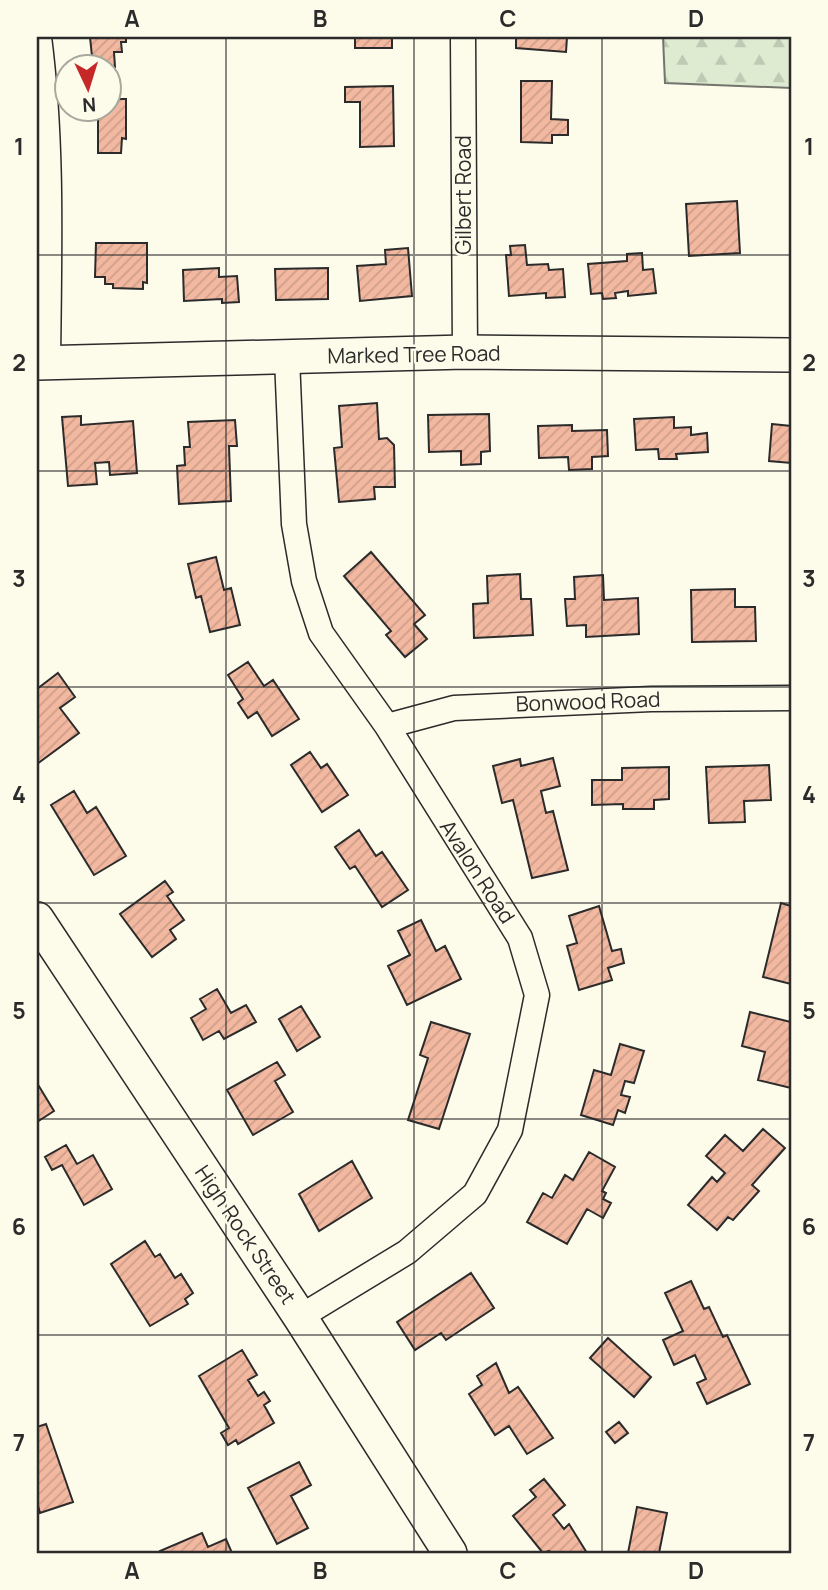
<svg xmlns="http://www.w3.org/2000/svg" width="828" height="1590" viewBox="0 0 828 1590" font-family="Manrope,sans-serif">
	<defs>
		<pattern id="forest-firs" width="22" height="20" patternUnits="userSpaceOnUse" patternTransform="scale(1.75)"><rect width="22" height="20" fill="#deebd1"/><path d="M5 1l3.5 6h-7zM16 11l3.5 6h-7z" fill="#bfcab4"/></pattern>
		<pattern id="building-hatch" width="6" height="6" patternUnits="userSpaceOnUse" patternTransform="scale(1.75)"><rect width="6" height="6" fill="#f2b8a0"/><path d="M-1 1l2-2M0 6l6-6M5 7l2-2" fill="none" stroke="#d09e8a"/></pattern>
	</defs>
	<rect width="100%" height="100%" fill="#fdfbea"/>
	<!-- forest -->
	<path fill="url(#forest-firs)" stroke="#74746e" stroke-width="2" d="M 663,37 L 791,37 L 791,88 L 665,83 Z"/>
	<!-- building -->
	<path fill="url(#building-hatch)" stroke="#2b2b2b" stroke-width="2" d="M 90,37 L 126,37 L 126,42 L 121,42 L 122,52 L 114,52 L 115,67 L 93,66 Z
		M 355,37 L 392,37 L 392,48 L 355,48 Z
		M 516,37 L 567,37 L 566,52 L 516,48 Z
		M 521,81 L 552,81 L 551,119 L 568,120 L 568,135 L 552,135 L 552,143 L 521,142 Z
		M 393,86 L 394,146 L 360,147 L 360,102 L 345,102 L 345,87 Z
		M 108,99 L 126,99 L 126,139 L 122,138 L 121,153 L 98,153 L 98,108 L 108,108 Z
		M 737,201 L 740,253 L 689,256 L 686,204 Z
		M 96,243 L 147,243 L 147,283 L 143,282 L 143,289 L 113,288 L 113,284 L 105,284 L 105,277 L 95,277 Z
		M 525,245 L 527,265 L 548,264 L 549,270 L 563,269 L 565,297 L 546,298 L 546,293 L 509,296 L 506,255 L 511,255 L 510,246 Z
		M 408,248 L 412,296 L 360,301 L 357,266 L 386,264 L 385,250 Z
		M 642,253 L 643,270 L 653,269 L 656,293 L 628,296 L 628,291 L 615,293 L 616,298 L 603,299 L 602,293 L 591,294 L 588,264 L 627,261 L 627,254 Z
		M 219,268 L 219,277 L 237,276 L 239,302 L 222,303 L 222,299 L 184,301 L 183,270 Z
		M 328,268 L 328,299 L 276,300 L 275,269 Z
		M 377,403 L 379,439 L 387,438 L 394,445 L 395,487 L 374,487 L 375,499 L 339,502 L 334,448 L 342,447 L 339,406 Z
		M 489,414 L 490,451 L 481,452 L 481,464 L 461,465 L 461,451 L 429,452 L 428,415 Z
		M 81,416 L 81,425 L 133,421 L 137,473 L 110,475 L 109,462 L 95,463 L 97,484 L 68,486 L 62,417 Z
		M 674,417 L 674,428 L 691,427 L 691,435 L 707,433 L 708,452 L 676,454 L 677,459 L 659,459 L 658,449 L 636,450 L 634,419 Z
		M 235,420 L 237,446 L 229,446 L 231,501 L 179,504 L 177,466 L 185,465 L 184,447 L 190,447 L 188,422 Z
		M 772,424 L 791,426 L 791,463 L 769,461 Z
		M 572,425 L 572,431 L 607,430 L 608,456 L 592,457 L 592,469 L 569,470 L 568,457 L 539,458 L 538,426 Z
		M 371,552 L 425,615 L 414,624 L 427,639 L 405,657 L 386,635 L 391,631 L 344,576 Z
		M 216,557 L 224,590 L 231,588 L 240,625 L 210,632 L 201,596 L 196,598 L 188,564 Z
		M 520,574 L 521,599 L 531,599 L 533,635 L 474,638 L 473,604 L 488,603 L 487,576 Z
		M 603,575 L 604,600 L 638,598 L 639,634 L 586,637 L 586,625 L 567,626 L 565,599 L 575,599 L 574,577 Z
		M 735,589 L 735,607 L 755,607 L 756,641 L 692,642 L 691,590 Z
		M 248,662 L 264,686 L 273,680 L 299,719 L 272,736 L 257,712 L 248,718 L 238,703 L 243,699 L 228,675 Z
		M 58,673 L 75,697 L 60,708 L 79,733 L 37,764 L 37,689 Z
		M 310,752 L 321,768 L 327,764 L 348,795 L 322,812 L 291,765 Z
		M 553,758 L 560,786 L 541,791 L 546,813 L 553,811 L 568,870 L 532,878 L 513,800 L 502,803 L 493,766 L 520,759 L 521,766 Z
		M 769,765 L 771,800 L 744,801 L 745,822 L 709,823 L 706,767 Z
		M 669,767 L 669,799 L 654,800 L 654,809 L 623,809 L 623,804 L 592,805 L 592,780 L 622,780 L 622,768 Z
		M 74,791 L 87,813 L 96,807 L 126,856 L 94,875 L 51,805 Z
		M 359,830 L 376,856 L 382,852 L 408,890 L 382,907 L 355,866 L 350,869 L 335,847 Z
		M 165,881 L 173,892 L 167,896 L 184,920 L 170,930 L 176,939 L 152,957 L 120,914 Z
		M 781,903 L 791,906 L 791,984 L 763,977 Z
		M 599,906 L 612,951 L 621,949 L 624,963 L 608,968 L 612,980 L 579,990 L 567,946 L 577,943 L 569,916 Z
		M 421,920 L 436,951 L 445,946 L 461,979 L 407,1005 L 388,966 L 410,955 L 398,931 Z
		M 217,989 L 231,1013 L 246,1005 L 256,1022 L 224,1039 L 219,1031 L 203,1040 L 191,1018 L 206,1009 L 200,999 Z
		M 301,1006 L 320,1037 L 297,1051 L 279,1019 Z
		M 750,1012 L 791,1022 L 791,1088 L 758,1080 L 765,1052 L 742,1046 Z
		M 431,1022 L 470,1034 L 439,1129 L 408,1120 L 428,1058 L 420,1055 Z
		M 620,1044 L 644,1051 L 634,1083 L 625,1081 L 621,1095 L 630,1097 L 625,1113 L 618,1110 L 613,1125 L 581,1115 L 594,1070 L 611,1075 Z
		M 277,1062 L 285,1075 L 275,1081 L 293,1112 L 253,1135 L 227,1090 Z
		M 37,1083 L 54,1111 L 37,1122 Z
		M 763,1129 L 785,1148 L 752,1185 L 759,1191 L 733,1220 L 728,1217 L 717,1230 L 688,1205 L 712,1177 L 717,1182 L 725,1173 L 706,1156 L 725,1135 L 743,1151 Z
		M 66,1145 L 77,1164 L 93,1155 L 112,1189 L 84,1205 L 62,1165 L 52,1170 L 45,1157 Z
		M 589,1152 L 615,1167 L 602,1191 L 606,1193 L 603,1199 L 611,1203 L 603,1218 L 587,1209 L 567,1244 L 527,1222 L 543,1193 L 552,1198 L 565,1175 L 573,1180 Z
		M 352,1161 L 372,1198 L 319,1231 L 299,1194 Z
		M 145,1241 L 155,1257 L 160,1254 L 175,1278 L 181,1274 L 193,1293 L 185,1299 L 188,1304 L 150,1326 L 111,1264 Z
		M 471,1273 L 494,1308 L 446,1340 L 441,1333 L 415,1350 L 397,1322 Z
		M 691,1281 L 704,1309 L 709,1307 L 723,1337 L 727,1335 L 750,1384 L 707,1404 L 697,1383 L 706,1379 L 695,1355 L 674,1365 L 663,1340 L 683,1331 L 665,1293 Z
		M 608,1338 L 651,1377 L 634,1397 L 590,1358 Z
		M 242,1350 L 257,1375 L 248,1380 L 258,1396 L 264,1392 L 270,1401 L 264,1405 L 274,1423 L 238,1444 L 236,1440 L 228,1445 L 221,1433 L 229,1428 L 199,1376 Z
		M 496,1363 L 509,1393 L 518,1387 L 553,1438 L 527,1454 L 509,1426 L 495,1435 L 469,1394 L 482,1385 L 477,1376 Z
		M 619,1422 L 628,1433 L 615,1443 L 606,1432 Z
		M 46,1424 L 73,1502 L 40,1513 L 37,1502 L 37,1427 Z
		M 299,1462 L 311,1485 L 291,1496 L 308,1528 L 277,1544 L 248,1488 Z
		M 544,1479 L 565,1505 L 553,1515 L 564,1529 L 569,1524 L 587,1553 L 551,1553 L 549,1551 L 543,1553 L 513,1516 L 536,1497 L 530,1490 Z
		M 637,1507 L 667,1513 L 659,1553 L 628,1553 Z
		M 202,1533 L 208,1547 L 226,1539 L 232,1553 L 161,1553 L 160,1551 Z"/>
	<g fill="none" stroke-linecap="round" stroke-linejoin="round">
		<defs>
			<path id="street" d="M 39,37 C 53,145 49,254 48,363
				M 463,37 L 465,352
				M 287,358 L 294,524 L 304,581 L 321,633 L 387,726 L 520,938 L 537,995 L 510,1130 L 475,1194 L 407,1252 L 300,1317
				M 387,726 L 454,708 L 651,699 L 791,698"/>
			<path id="secondary" d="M 37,363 L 465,352 L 791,355
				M 37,919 L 300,1317 L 450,1553"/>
		</defs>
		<!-- street casing -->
		<use href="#street" stroke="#2b2b2b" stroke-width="27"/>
		<!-- secondary casing -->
		<use href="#secondary" stroke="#2b2b2b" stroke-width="36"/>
		<!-- street -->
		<use href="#street" stroke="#fdfbea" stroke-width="24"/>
		<!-- secondary -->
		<use href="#secondary" stroke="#fdfbea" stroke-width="33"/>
	</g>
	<!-- grid -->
	<path fill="none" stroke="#2b2b2b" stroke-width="2" stroke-opacity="0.55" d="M 226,37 L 226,1553M 414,37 L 414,1553M 602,37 L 602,1553M 37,255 L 791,255M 37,471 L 791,471M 37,687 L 791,687M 37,903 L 791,903M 37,1119 L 791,1119M 37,1335 L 791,1335"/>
	<g text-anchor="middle" stroke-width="5" stroke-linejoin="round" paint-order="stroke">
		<!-- street labels -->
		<g font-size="21" fill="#2b2b2b" stroke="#fdfbea">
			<text transform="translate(464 195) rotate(-90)" y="7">Gilbert Road</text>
			<text transform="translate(414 355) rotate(-1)" y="7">Marked Tree Road</text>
			<text transform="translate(588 702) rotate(-2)" y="7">Bonwood Road</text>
			<text transform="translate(477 872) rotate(57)" y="7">Avalon Road</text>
			<text transform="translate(245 1235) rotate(56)" y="7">High Rock Street</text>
		</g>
	</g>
	<!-- border -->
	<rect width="828" height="1590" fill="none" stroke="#fdfbea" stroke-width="77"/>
	<!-- north arrow -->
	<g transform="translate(88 88) rotate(176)"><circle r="33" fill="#fdfbea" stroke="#a9a89e" stroke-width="2"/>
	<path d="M0-5L12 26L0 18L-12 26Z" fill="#c62828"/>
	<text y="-10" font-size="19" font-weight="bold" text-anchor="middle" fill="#2b2b2b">N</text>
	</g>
	<rect x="38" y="38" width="752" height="1514" fill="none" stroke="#2b2b2b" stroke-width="2.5"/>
	<g font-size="23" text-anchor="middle" font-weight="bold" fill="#2b2b2b">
		<text x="132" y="27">A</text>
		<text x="320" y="27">B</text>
		<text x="508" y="27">C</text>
		<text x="696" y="27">D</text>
		<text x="19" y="155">1</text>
		<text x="809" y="155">1</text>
		<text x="19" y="371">2</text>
		<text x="809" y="371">2</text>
		<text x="19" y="587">3</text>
		<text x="809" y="587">3</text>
		<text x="19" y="803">4</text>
		<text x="809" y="803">4</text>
		<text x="19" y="1019">5</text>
		<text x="809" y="1019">5</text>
		<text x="19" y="1235">6</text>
		<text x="809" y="1235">6</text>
		<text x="19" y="1451">7</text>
		<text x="809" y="1451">7</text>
		<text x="132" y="1579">A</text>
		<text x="320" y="1579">B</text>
		<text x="508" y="1579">C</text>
		<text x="696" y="1579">D</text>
	</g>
</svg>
